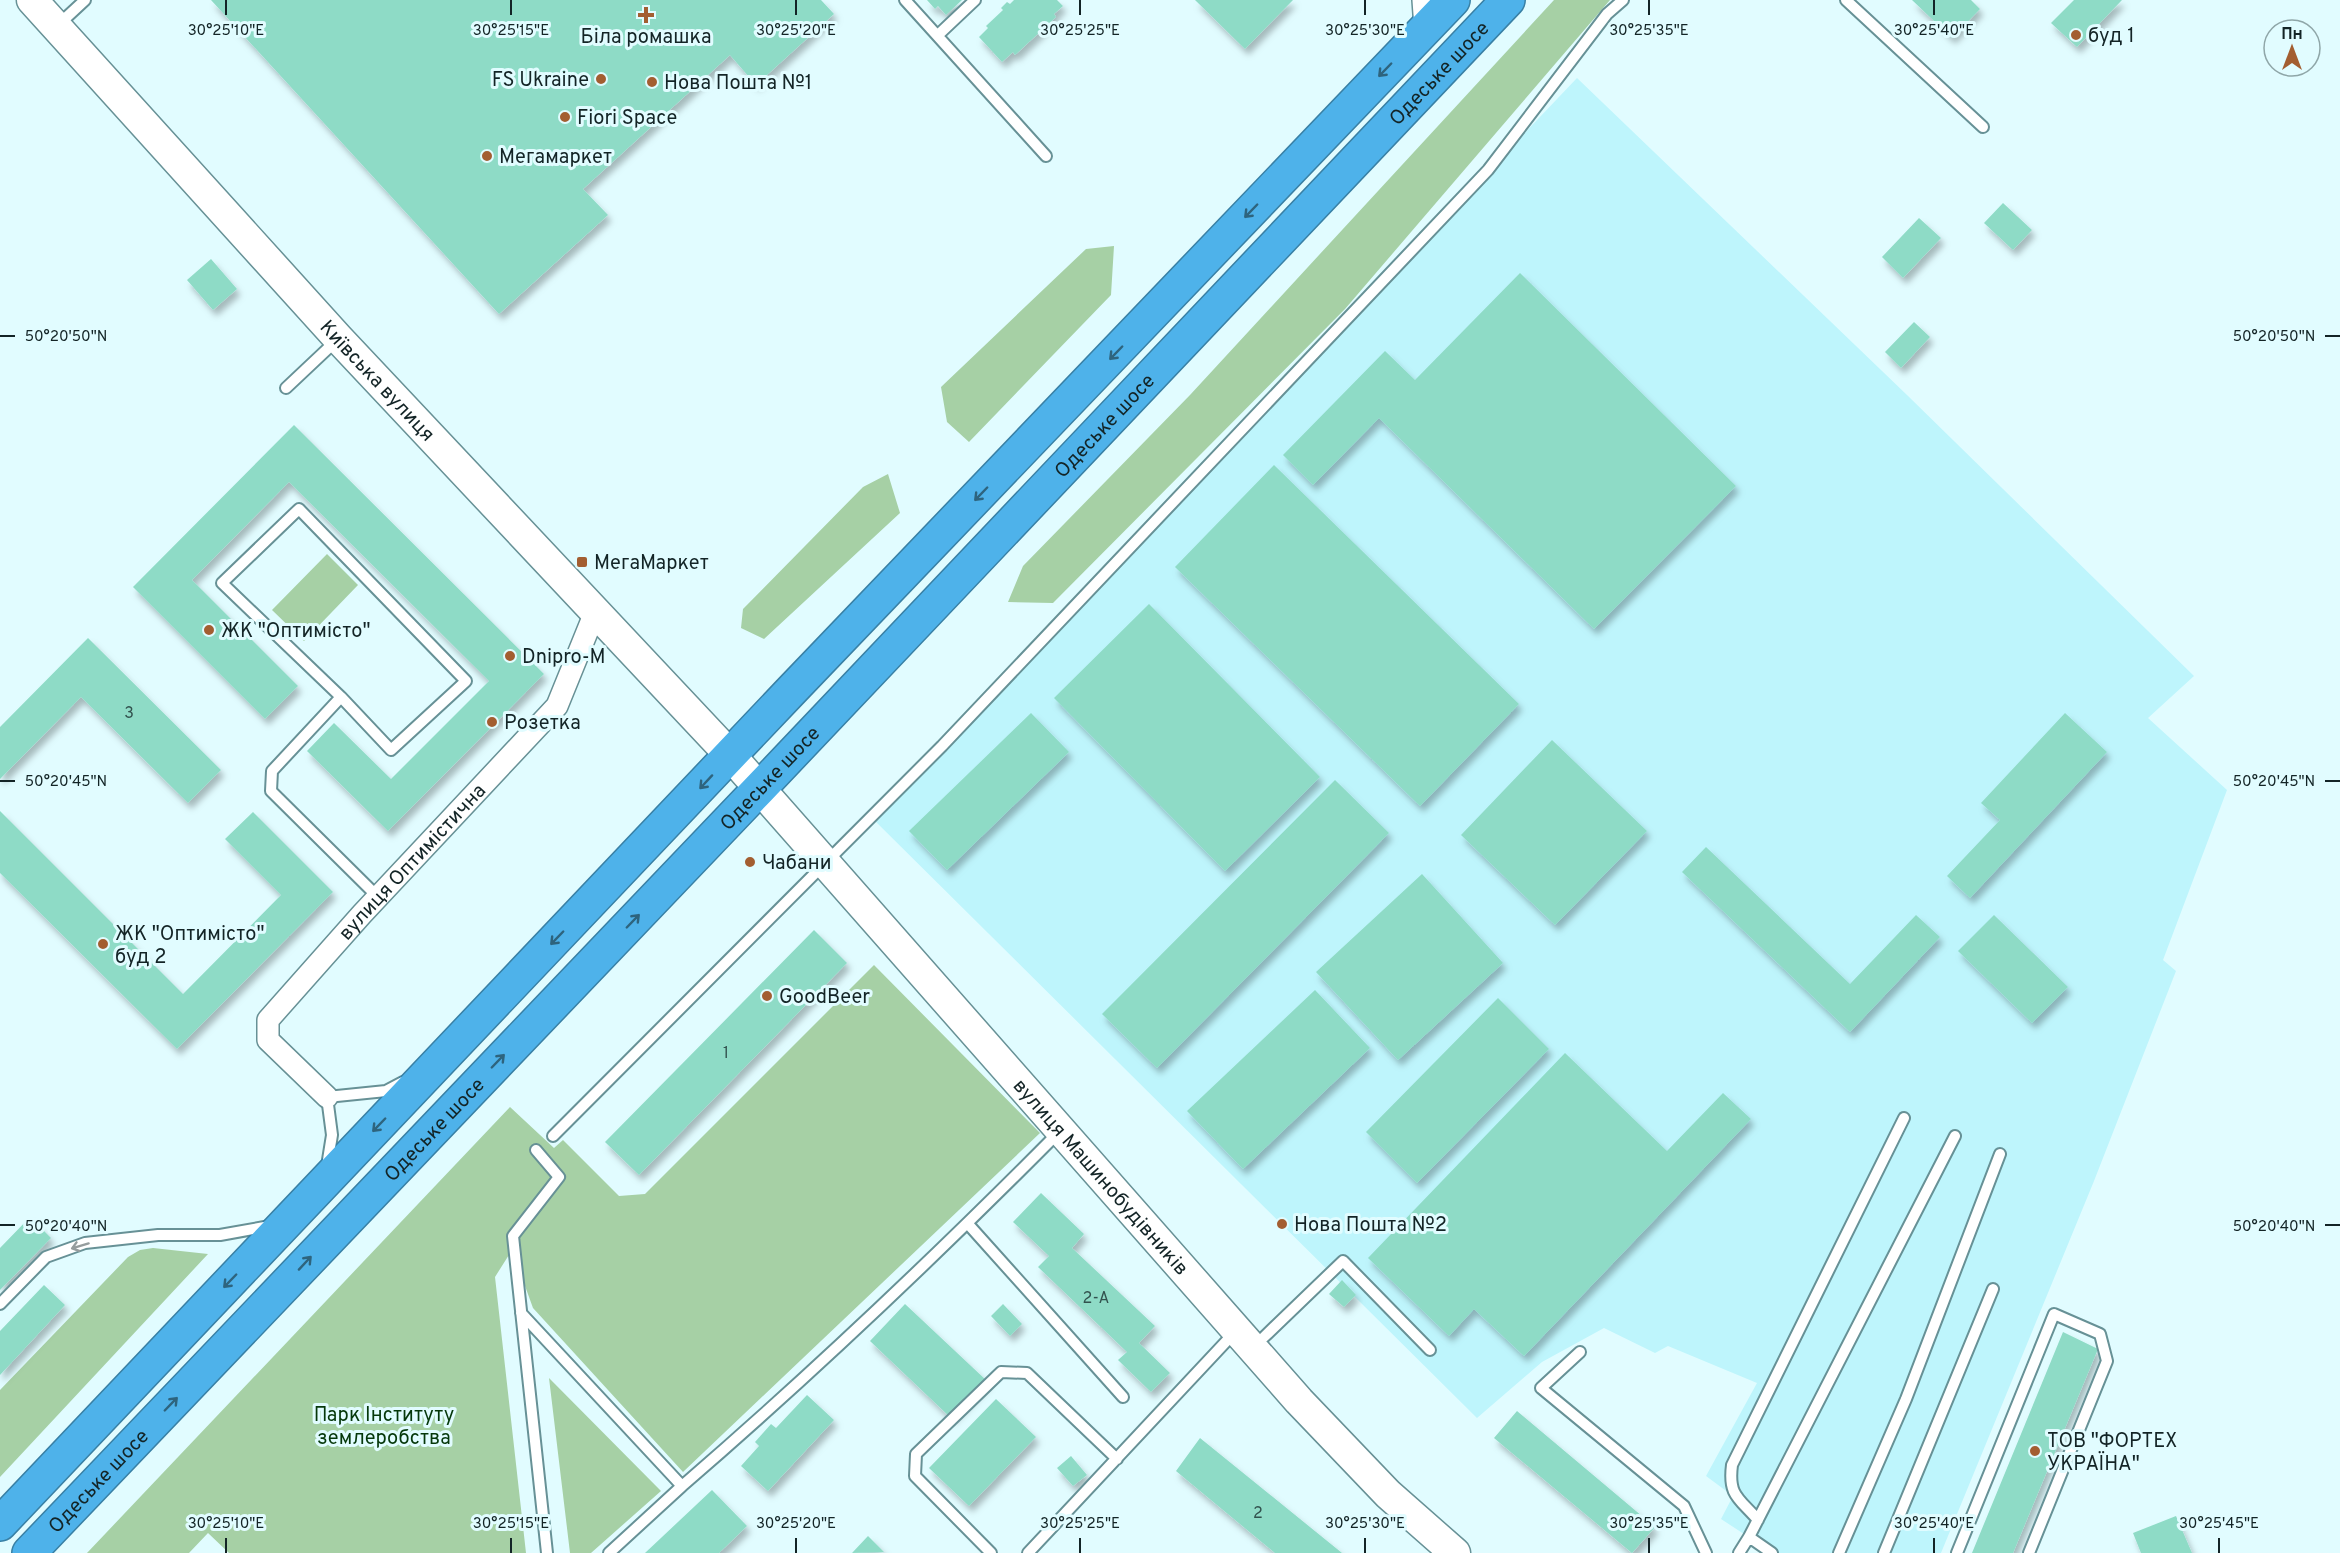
<svg xmlns="http://www.w3.org/2000/svg" width="2340" height="1553" viewBox="0 0 2340 1553" font-family="Overpass,sans-serif">
	<defs>
		<filter id="shadow"><feDropShadow dx="3.5" dy="6" stdDeviation="3" flood-color="#0004"/></filter>
	</defs>
	<rect width="100%" height="100%" fill="#e1fcff"/>
	<!-- built -->
	<path fill="#bef5fc" d="M 1577,78 L 1907,395 L 2194,676 L 2148,718 L 2227,790 L 2163,960 L 2176,971 L 2094,1181 L 1941,1553 L 1773,1553 L 1721,1519 L 1733,1496 L 1706,1476 L 1757,1383 L 1668,1346 L 1655,1353 L 1604,1328 L 1542,1362 L 1477,1418 L 872,818 Z"/>
	<!-- green -->
	<path fill="#a6d0a5" d="M 1554,0 L 1610,0 L 1345,309 L 1053,603 L 1008,602 L 1023,566 L 1190,395 Z
		M 1114,246 L 1111,295 L 969,442 L 947,422 L 941,387 L 1086,249 Z
		M 888,474 L 900,513 L 764,639 L 741,628 L 743,609 L 863,487 Z
		M 327,554 L 358,585 L 304,641 L 272,610 Z
		M 874,965 L 1040,1133 L 683,1472 L 533,1308 L 512,1250 L 495,1277 L 526,1553 L 229,1553 L 208,1533 L 189,1553 L 87,1553 L 510,1107 L 554,1148 L 563,1140 L 619,1196 L 645,1194 Z
		M 153,1248 L 208,1254 L 0,1477 L 0,1390 L 128,1257 L 140,1250 Z
		M 549,1378 L 661,1491 L 591,1553 L 570,1553 Z"/>
	<!-- building -->
	<path fill="#8edbc6" filter="url(#shadow)" d="M 211,0 L 821,0 L 834,14 L 756,85 L 730,55 L 583,189 L 608,215 L 499,314 Z
		M 927,0 L 962,0 L 946,15 L 938,6 L 935,9 Z
		M 1014,0 L 1057,0 L 1063,6 L 1054,14 L 1056,17 L 1015,55 L 1013,52 L 1002,62 L 979,37 L 988,28 L 986,26 L 1003,10 L 1001,8 L 1007,2 L 1010,4 Z
		M 1195,0 L 1293,0 L 1245,49 Z
		M 1912,0 L 1971,0 L 1980,9 L 1952,38 Z
		M 2074,0 L 2122,0 L 2077,47 L 2051,23 Z
		M 2003,203 L 2032,230 L 2013,250 L 1984,223 Z
		M 1919,218 L 1941,238 L 1903,278 L 1882,257 Z
		M 211,259 L 237,289 L 213,310 L 187,280 Z
		M 1520,273 L 1736,486 L 1594,629 L 1379,418 L 1313,485 L 1283,455 L 1385,351 L 1415,380 Z
		M 1914,322 L 1930,337 L 1901,368 L 1885,352 Z
		M 294,425 L 544,674 L 388,831 L 307,751 L 334,723 L 391,779 L 489,681 L 289,482 L 192,580 L 298,686 L 265,719 L 133,587 Z
		M 1274,465 L 1519,704 L 1420,806 L 1175,567 Z
		M 1149,604 L 1320,777 L 1225,871 L 1054,698 Z
		M 88,638 L 221,770 L 188,803 L 81,697 L 0,779 L 0,727 Z
		M 1031,713 L 1069,752 L 947,870 L 909,831 Z
		M 2065,713 L 2107,752 L 1970,898 L 1947,876 L 2000,820 L 1981,803 Z
		M 1552,740 L 1647,831 L 1555,925 L 1461,835 Z
		M 1335,780 L 1389,833 L 1157,1068 L 1102,1014 Z
		M 0,811 L 183,994 L 281,895 L 225,839 L 253,812 L 333,892 L 177,1049 L 0,873 Z
		M 1706,847 L 1850,984 L 1916,915 L 1940,937 L 1850,1032 L 1682,872 Z
		M 1422,874 L 1503,963 L 1398,1060 L 1316,972 Z
		M 1994,915 L 2068,987 L 2032,1023 L 1958,951 Z
		M 814,930 L 847,963 L 639,1175 L 605,1142 Z
		M 1315,990 L 1370,1048 L 1243,1169 L 1187,1111 Z
		M 1498,998 L 1549,1049 L 1417,1183 L 1366,1132 Z
		M 1565,1053 L 1667,1151 L 1723,1093 L 1751,1119 L 1524,1356 L 1474,1309 L 1449,1336 L 1368,1258 Z
		M 1041,1193 L 1084,1234 L 1072,1248 L 1155,1326 L 1139,1343 L 1170,1373 L 1151,1392 L 1118,1360 L 1127,1352 L 1038,1267 L 1049,1256 L 1013,1222 Z
		M 30,1217 L 51,1238 L 0,1290 L 0,1248 Z
		M 1342,1280 L 1356,1295 L 1344,1307 L 1329,1294 Z
		M 44,1285 L 65,1305 L 0,1375 L 0,1331 Z
		M 905,1304 L 987,1381 L 951,1418 L 870,1341 Z
		M 1003,1304 L 1022,1324 L 1010,1336 L 991,1316 Z
		M 2063,1332 L 2098,1349 L 2013,1553 L 1972,1553 Z
		M 807,1395 L 834,1420 L 768,1491 L 741,1466 L 759,1446 L 755,1442 L 771,1424 L 776,1428 Z
		M 996,1399 L 1036,1437 L 969,1506 L 929,1468 Z
		M 1517,1411 L 1655,1527 L 1632,1553 L 1494,1438 Z
		M 1200,1438 L 1342,1553 L 1275,1553 L 1176,1471 Z
		M 1071,1456 L 1087,1475 L 1073,1486 L 1057,1468 Z
		M 712,1490 L 747,1526 L 719,1553 L 645,1553 Z
		M 2176,1516 L 2192,1553 L 2141,1553 L 2133,1533 Z
		M 868,1536 L 884,1552 L 852,1553 Z"/>
	<g fill="none" stroke-linecap="round" stroke-linejoin="round">
		<defs>
			<path id="lane" d="M 905,0 L 1046,156
				M 1846,0 L 1983,127
				M 57,26 L 85,0
				M 938,35 L 975,0
				M 286,388 L 338,339
				M 341,697 L 222,583 L 299,509 L 466,681 L 391,750 L 341,697 L 272,771 L 271,791 L 378,897
				M 553,1136 L 942,746 L 1488,170 L 1607,14 L 1623,0
				M 536,1150 L 559,1177 L 513,1236 L 547,1553
				M 327,1166 L 332,1135 L 327,1097 L 386,1091 L 403,1082
				M 968,1224 L 1123,1397
				M 0,1304 L 46,1257 L 85,1243 L 158,1235 L 220,1235 L 270,1226
				M 521,1313 L 682,1486 L 609,1553
				M 1264,1337 L 1343,1261 L 1430,1350
				M 1580,1352 L 1541,1388 L 1684,1506 L 1706,1553
				M 682,1486 C 813,1373 938,1254 1060,1131
				M 1758,1520 C 1739,1498 1728,1496 1732,1465 L 1904,1118
				M 1749,1537 L 1772,1553
				M 991,1553 L 915,1476 L 916,1454 L 1001,1372 L 1027,1373 L 1117,1459
				M 1028,1553 L 1235,1332
				M 1739,1553 L 1749,1537 L 1955,1136
				M 1839,1553 L 1906,1399 L 2000,1154
				M 1884,1553 L 1993,1289
				M 1957,1553 L 2054,1314 L 2100,1334 L 2107,1361 L 2029,1553"/>
			<g id="street">
				<path d="M 1423,0 L 1425,28"/>
				<path id="s1" d="M 327,1097 L 268,1040 L 268,1020 L 362,914 L 557,706 L 596,610"/>
			</g>
			<g id="secondary">
				<path id="s2" d="M 32,0 L 338,338 L 731,756 L 1299,1401 L 1388,1494 L 1455,1553"/>
			</g>
			<g id="highway">
				<path d="M 0,1524 L 789,693 L 1453,0"/>
				<path id="s3" d="M 29,1553 L 760,788 L 1508,0"/>
			</g>
		</defs>
		<!-- lane casing -->
		<use href="#lane" stroke="#679196" stroke-width="14"/>
		<!-- street casing -->
		<use href="#street" stroke="#679196" stroke-width="24"/>
		<!-- secondary casing -->
		<use href="#secondary" stroke="#679196" stroke-width="33"/>
		<!-- highway casing -->
		<use href="#highway" stroke="#3980a5" stroke-width="36"/>
		<!-- lane -->
		<use href="#lane" stroke="#fff" stroke-width="10"/>
		<!-- street -->
		<use href="#street" stroke="#fff" stroke-width="21"/>
		<!-- secondary -->
		<use href="#secondary" stroke="#fff" stroke-width="30"/>
		<!-- highway -->
		<use href="#highway" stroke="#4eb2ea" stroke-width="33"/>
	</g>
	<!-- one-way arrows -->
	<defs><path id="oneway-shaft" d="M-6 0H5M1.5-3L5.5 0L1.5 3" fill="none" stroke-width="1.6" stroke-linecap="round" stroke-linejoin="round" transform="scale(1.5)"/></defs>
	<g stroke="#2e647e">
		<use href="#oneway-shaft" transform="translate(1385 70) rotate(134)"/>
		<use href="#oneway-shaft" transform="translate(1251 211) rotate(134)"/>
		<use href="#oneway-shaft" transform="translate(1116 353) rotate(134)"/>
		<use href="#oneway-shaft" transform="translate(981 494) rotate(134)"/>
		<use href="#oneway-shaft" transform="translate(706 782) rotate(133)"/>
		<use href="#oneway-shaft" transform="translate(633 921) rotate(-46)"/>
		<use href="#oneway-shaft" transform="translate(557 938) rotate(134)"/>
		<use href="#oneway-shaft" transform="translate(498 1061) rotate(-46)"/>
		<use href="#oneway-shaft" transform="translate(379 1125) rotate(134)"/>
		<use href="#oneway-shaft" transform="translate(305 1263) rotate(-47)"/>
		<use href="#oneway-shaft" transform="translate(230 1281) rotate(134)"/>
		<use href="#oneway-shaft" transform="translate(171 1404) rotate(-46)"/>
	</g>
	<use stroke="#959c9d" href="#oneway-shaft" transform="translate(80 1246) rotate(163)"/>
	<!-- ticks -->
	<path fill="none" stroke="#132426" stroke-width="2" d="M 226,0 L 226,15M 511,0 L 511,15M 796,0 L 796,15M 1080,0 L 1080,15M 1365,0 L 1365,15M 1649,0 L 1649,15M 1934,0 L 1934,15M 0,336 L 15,336M 2325,336 L 2340,336M 0,781 L 15,781M 2325,781 L 2340,781M 0,1225 L 15,1225M 2325,1225 L 2340,1225M 226,1538 L 226,1553M 511,1538 L 511,1553M 796,1538 L 796,1553M 1080,1538 L 1080,1553M 1365,1538 L 1365,1553M 1649,1538 L 1649,1553M 1934,1538 L 1934,1553M 2219,1538 L 2219,1553"/>
	<!-- markers -->
	<g fill="#a35e31" stroke="#e1fcff" stroke-width="2">
		<path d="M643 6h6v6h6v6h-6v6h-6v-6h-6v-6h6z"/>
		<circle cx="2076" cy="35" r="6"/>
		<circle cx="601" cy="79" r="6"/>
		<circle cx="652" cy="82" r="6"/>
		<circle cx="565" cy="117" r="6"/>
		<circle cx="487" cy="156" r="6"/>
		<rect x="576" y="556" width="12" height="12" rx="3"/>
		<circle cx="209" cy="630" r="6"/>
		<circle cx="510" cy="656" r="6"/>
		<circle cx="492" cy="722" r="6"/>
		<circle cx="750" cy="862" r="6"/>
		<circle cx="103" cy="944" r="6"/>
		<circle cx="767" cy="996" r="6"/>
		<circle cx="1282" cy="1224" r="6"/>
		<circle cx="2035" cy="1451" r="6"/>
	</g>
	<g text-anchor="middle" stroke-width="6" stroke-linejoin="round" paint-order="stroke">
		<!-- number labels -->
		<g font-size="16" fill="#32524e">
			<text x="129" y="718">3</text>
			<text x="726" y="1058">1</text>
			<text x="1096" y="1303">2-А</text>
			<text x="1258" y="1518">2</text>
		</g>
		<!-- poi labels -->
		<g font-size="20" fill="#132426" stroke="#e1fcff" text-anchor="start">
			<text x="2088" y="42">буд 1</text>
			<text x="646" y="43" text-anchor="middle">Біла ромашка</text>
			<text x="589" y="86" text-anchor="end">FS Ukraine</text>
			<text x="664" y="89">Нова Пошта №1</text>
			<text x="577" y="124">Fiori Space</text>
			<text x="499" y="163">Мегамаркет</text>
			<text x="594" y="569">МегаМаркет</text>
			<text x="221" y="637">ЖК "Оптимісто"</text>
			<text x="522" y="663">Dnipro-M</text>
			<text x="504" y="729">Розетка</text>
			<text x="762" y="869">Чабани</text>
			<text x="115" y="940">ЖК "Оптимісто"<tspan x="115" dy="23">буд 2</tspan></text>
			<text x="779" y="1003">GoodBeer</text>
			<text x="1294" y="1231">Нова Пошта №2</text>
			<text x="2047" y="1447">ТОВ "ФОРТЕХ<tspan x="2047" dy="23">УКРАЇНА"</tspan></text>
		</g>
		<!-- street labels -->
		<g font-size="20" fill="#132426" stroke="#e1fcff">
			<text dy="7" stroke="none"><textPath href="#s3" startOffset="2044">Одеське шосе</textPath></text>
			<text dy="7" stroke="none"><textPath href="#s2" startOffset="514">Київська вулиця</textPath></text>
			<text dy="7" stroke="none"><textPath href="#s3" startOffset="1558">Одеське шосе</textPath></text>
			<text dy="7" stroke="none"><textPath href="#s3" startOffset="1072">Одеське шосе</textPath></text>
			<text dy="7" stroke="none"><textPath href="#s1" startOffset="316">вулиця Оптимістична</textPath></text>
			<text dy="7" stroke="none"><textPath href="#s3" startOffset="586">Одеське шосе</textPath></text>
			<text dy="7" stroke="none"><textPath href="#s2" startOffset="1590">вулиця Машинобудівників</textPath></text>
			<text dy="7" stroke="none"><textPath href="#s3" startOffset="100">Одеське шосе</textPath></text>
		</g>
		<!-- park labels -->
		<g font-size="20" fill="#05380a" stroke="#e1fcff">
			<text x="384" y="1421">Парк Інституту<tspan x="384" dy="23">землеробства</tspan></text>
		</g>
	</g>
	<g font-size="15" text-anchor="middle" fill="#132426" stroke="#e1fcff" stroke-width="6" stroke-linejoin="round" paint-order="stroke">
		<text x="226" y="35">30°25'10"E</text>
		<text x="511" y="35">30°25'15"E</text>
		<text x="796" y="35">30°25'20"E</text>
		<text x="1080" y="35">30°25'25"E</text>
		<text x="1365" y="35">30°25'30"E</text>
		<text x="1649" y="35">30°25'35"E</text>
		<text x="1934" y="35">30°25'40"E</text>
		<text x="66" y="341">50°20'50"N</text>
		<text x="2274" y="341">50°20'50"N</text>
		<text x="66" y="786">50°20'45"N</text>
		<text x="2274" y="786">50°20'45"N</text>
		<text x="66" y="1231">50°20'40"N</text>
		<text x="2274" y="1231">50°20'40"N</text>
		<text x="226" y="1528">30°25'10"E</text>
		<text x="511" y="1528">30°25'15"E</text>
		<text x="796" y="1528">30°25'20"E</text>
		<text x="1080" y="1528">30°25'25"E</text>
		<text x="1365" y="1528">30°25'30"E</text>
		<text x="1649" y="1528">30°25'35"E</text>
		<text x="1934" y="1528">30°25'40"E</text>
		<text x="2219" y="1528">30°25'45"E</text>
	</g>
	<!-- north arrow -->
	<g transform="translate(2292 48)"><circle r="28" fill="#e1fcff" stroke="#8fa6a8" stroke-width="1.5"/>
	<path d="M0-4.5L10 22L0 15L-10 22Z" fill="#a35e31"/>
	<text y="-9" font-size="16" font-weight="bold" text-anchor="middle" fill="#132426">Пн</text>
	</g>
</svg>
